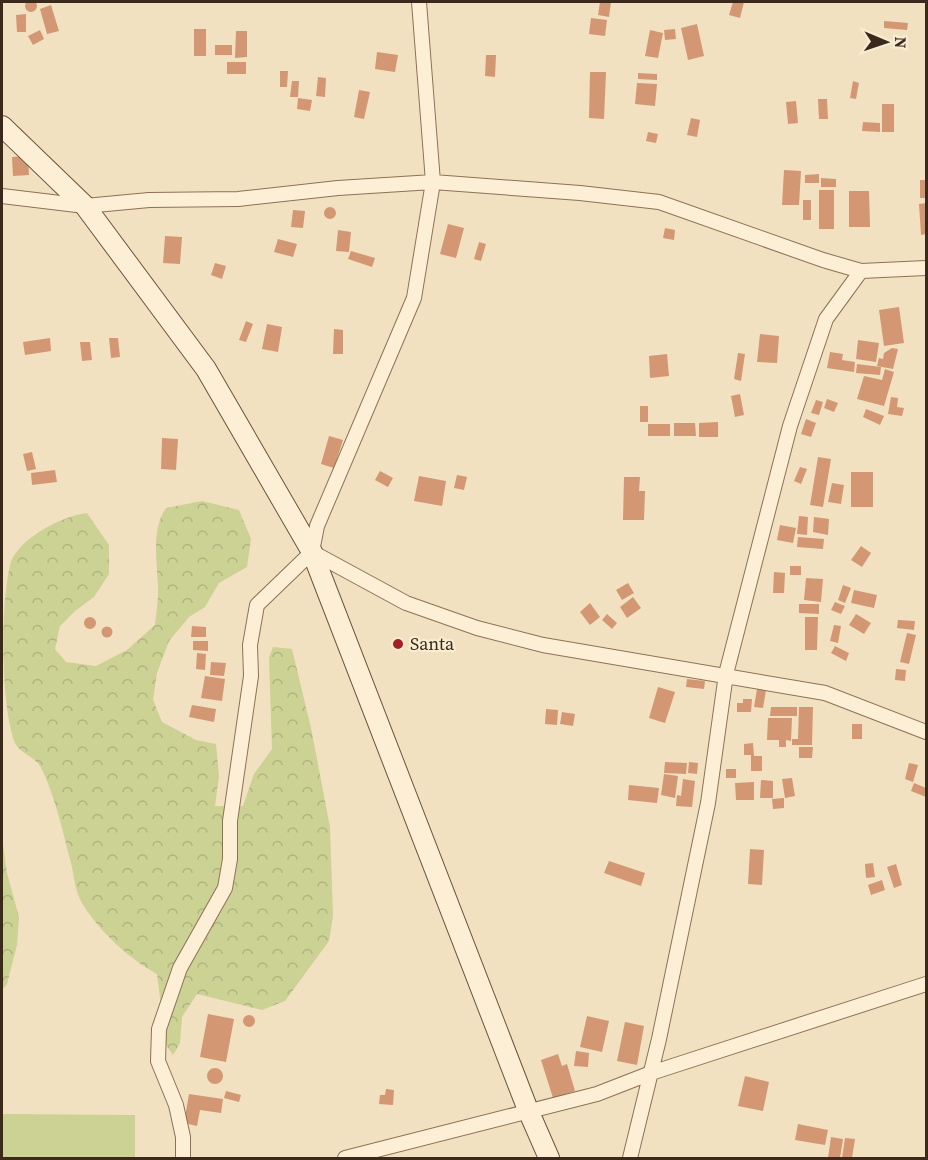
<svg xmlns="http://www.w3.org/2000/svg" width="928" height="1160" viewBox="0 0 928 1160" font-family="'Source Serif 4',serif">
	<defs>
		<pattern id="forest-crowns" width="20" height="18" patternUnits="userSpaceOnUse" patternTransform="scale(1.5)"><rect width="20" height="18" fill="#ccd194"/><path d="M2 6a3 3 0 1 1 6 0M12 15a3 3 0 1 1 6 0" fill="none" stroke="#b0b47f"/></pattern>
	</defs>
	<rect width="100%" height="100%" fill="#f2e1c1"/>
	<!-- grass -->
	<path fill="#ccd194" d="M 2,1114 L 135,1115 L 135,1158 L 2,1158 Z"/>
	<!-- forest -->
	<path fill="url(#forest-crowns)" d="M 202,501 L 239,510 L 251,539 L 247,567 L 219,583 L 205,607 L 189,617 L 169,641 L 157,673 L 153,700 L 162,722 L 196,740 L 216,744 L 219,776 L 215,806 L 243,806 L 254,774 L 272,749 L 269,658 L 273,647 L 292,649 L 311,728 L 330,827 L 333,916 L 329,941 L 285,1001 L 262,1010 L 197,994 L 182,1017 L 180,1043 L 173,1055 L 166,1045 L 157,974 C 128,958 99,931 82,903 C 75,892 74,875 71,863 C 64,836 54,792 41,768 C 36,757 19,753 15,743 C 0,706 0,593 12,559 C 25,535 63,516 87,513 L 109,545 L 109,574 L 94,597 L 75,611 L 60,626 L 55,649 L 66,662 L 96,666 L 127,650 L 155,625 C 156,614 158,603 158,592 C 158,564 150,531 166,508 Z
		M 2,837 L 7,873 L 19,917 L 17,945 L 7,984 L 2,990 Z"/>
	<!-- building -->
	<path fill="#d39773" d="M25 6a6 6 0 1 1 12 0a6 6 0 1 1-12 0Z
		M 600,2 L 611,2 L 609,17 L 598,15 Z
		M 733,2 L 744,2 L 740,18 L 729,15 Z
		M 51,5 L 59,31 L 47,34 L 40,9 Z
		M 26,14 L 26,32 L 17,32 L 16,15 Z
		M 591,18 L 607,20 L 605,36 L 589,34 Z
		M 884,21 L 908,23 L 907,30 L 884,28 Z
		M 697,24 L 704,56 L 688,60 L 681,28 Z
		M 194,29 L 206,29 L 206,56 L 194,56 Z
		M 675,29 L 676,39 L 665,40 L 664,30 Z
		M 40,30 L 44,39 L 33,45 L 28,36 Z
		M 650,30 L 663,33 L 658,58 L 645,56 Z
		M 236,31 L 247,31 L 247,57 L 235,58 Z
		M 215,45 L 232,45 L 232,55 L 215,55 Z
		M 377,52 L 398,55 L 395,72 L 375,69 Z
		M 486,55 L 496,55 L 495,77 L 485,76 Z
		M 227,62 L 246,62 L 246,74 L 227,74 Z
		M 280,71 L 288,71 L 287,87 L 280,87 Z
		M 590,72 L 606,72 L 604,119 L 589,118 Z
		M 638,73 L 657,74 L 657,80 L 638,79 Z
		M 318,77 L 326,78 L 325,97 L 316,96 Z
		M 292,81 L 299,81 L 298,97 L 290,97 Z
		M 853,81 L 859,83 L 856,99 L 850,98 Z
		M 637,83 L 657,84 L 655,106 L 635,104 Z
		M 359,90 L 370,92 L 364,119 L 354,117 Z
		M 298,98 L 312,100 L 310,111 L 297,109 Z
		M 818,99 L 827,99 L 828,119 L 819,119 Z
		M 796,101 L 798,123 L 788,124 L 786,102 Z
		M 882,104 L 894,104 L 894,132 L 882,132 Z
		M 691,118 L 700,120 L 697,137 L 687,135 Z
		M 863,122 L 880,123 L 880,132 L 862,131 Z
		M 648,132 L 658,134 L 656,143 L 646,141 Z
		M 28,156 L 29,175 L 13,176 L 12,157 Z
		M 784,170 L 801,171 L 799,205 L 782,205 Z
		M 819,174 L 819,183 L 805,183 L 805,175 Z
		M 821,178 L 836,179 L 836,187 L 821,187 Z
		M 920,180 L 926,180 L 926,198 L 920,198 Z
		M 819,190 L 834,190 L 834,229 L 819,229 Z
		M 849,191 L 869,191 L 870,227 L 849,227 Z
		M 803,200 L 811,200 L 811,220 L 803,220 Z
		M 926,203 L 926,234 L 921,235 L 919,204 Z
		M324 213a6 6 0 1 1 12 0a6 6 0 1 1-12 0Z
		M 293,210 L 305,211 L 303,228 L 291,227 Z
		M 448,224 L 464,228 L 456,258 L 440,254 Z
		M 665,228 L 675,230 L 674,240 L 663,238 Z
		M 338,230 L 351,232 L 349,252 L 336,251 Z
		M 165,236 L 182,237 L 180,264 L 163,263 Z
		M 278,239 L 297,244 L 293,257 L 274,252 Z
		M 479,242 L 486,244 L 481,261 L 474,259 Z
		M 351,251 L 375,258 L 372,267 L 348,259 Z
		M 215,263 L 226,266 L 222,279 L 211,275 Z
		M 899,307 L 904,343 L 884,346 L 879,310 Z
		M 246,321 L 253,324 L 246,342 L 239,340 Z
		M 267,324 L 282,327 L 278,352 L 262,349 Z
		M 334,329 L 343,330 L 343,354 L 333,354 Z
		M 760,334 L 779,336 L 777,363 L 757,362 Z
		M 50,338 L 51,351 L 25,355 L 23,342 Z
		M 109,338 L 118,338 L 120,357 L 111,358 Z
		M 858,340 L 879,343 L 876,362 L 856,359 Z
		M 80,342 L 90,342 L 92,360 L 82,361 Z
		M 892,348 L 898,349 L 893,369 L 877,366 L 879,358 L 883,359 L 884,353 Z
		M 830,352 L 843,354 L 842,360 L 855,362 L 854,372 L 827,368 Z
		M 738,353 L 745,354 L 741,381 L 734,379 Z
		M 667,354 L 669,376 L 650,378 L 649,356 Z
		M 857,364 L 881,367 L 880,375 L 856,373 Z
		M 885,369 L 894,372 L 884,406 L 857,399 L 864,376 L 882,380 Z
		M 740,394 L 744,415 L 735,417 L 731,396 Z
		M 891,397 L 898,398 L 897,407 L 904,408 L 902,416 L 888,414 Z
		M 827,399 L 838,403 L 834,412 L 824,408 Z
		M 816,400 L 823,402 L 819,415 L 811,413 Z
		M 640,406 L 648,406 L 648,422 L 640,422 Z
		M 866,409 L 884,416 L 880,425 L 863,417 Z
		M 806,419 L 816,423 L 811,437 L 801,434 Z
		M 718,422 L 718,437 L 699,437 L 699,423 Z
		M 674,423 L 695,423 L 696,436 L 674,436 Z
		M 648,424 L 670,424 L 670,436 L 648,436 Z
		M 329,436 L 343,440 L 334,468 L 321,464 Z
		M 162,438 L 178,439 L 176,470 L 161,469 Z
		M 32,452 L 36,469 L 27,471 L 23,454 Z
		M 818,457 L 831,459 L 823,507 L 810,505 Z
		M 800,467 L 807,469 L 801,484 L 794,481 Z
		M 55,470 L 57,482 L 32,485 L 31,473 Z
		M 380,471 L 393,478 L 388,487 L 375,480 Z
		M 851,472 L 873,472 L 873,507 L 851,507 Z
		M 457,475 L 467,477 L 464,490 L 454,488 Z
		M 419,476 L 446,481 L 442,506 L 414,501 Z
		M 624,477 L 640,477 L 639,491 L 645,491 L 644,520 L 623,520 Z
		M 832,483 L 844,485 L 841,504 L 828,502 Z
		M 799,516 L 808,517 L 807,535 L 797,534 Z
		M 814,517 L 829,519 L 828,535 L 813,532 Z
		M 780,525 L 796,528 L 793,543 L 777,540 Z
		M 798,537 L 824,539 L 823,549 L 797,547 Z
		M 861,546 L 871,553 L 862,567 L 851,560 Z
		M 790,566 L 801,566 L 801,575 L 790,575 Z
		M 774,572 L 785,573 L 784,593 L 773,593 Z
		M 806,578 L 823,579 L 821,602 L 804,600 Z
		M 628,583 L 634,593 L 622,600 L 616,590 Z
		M 843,585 L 851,588 L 845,603 L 838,600 Z
		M 854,590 L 877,595 L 874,608 L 851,603 Z
		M 633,597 L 641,608 L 627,618 L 620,607 Z
		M 835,602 L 845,606 L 841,614 L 831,610 Z
		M 590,603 L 600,617 L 590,625 L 580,612 Z
		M 799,604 L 819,604 L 819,614 L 799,613 Z
		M 607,614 L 617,623 L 612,629 L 602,620 Z
		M 856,614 L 871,623 L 864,634 L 849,625 Z
		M84 623a6 6 0 1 1 12 0a6 6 0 1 1-12 0Z
		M 805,617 L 818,617 L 817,650 L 805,650 Z
		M 898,620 L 915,621 L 914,630 L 897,628 Z
		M 834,625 L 841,626 L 838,643 L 830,641 Z
		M 192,626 L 206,627 L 206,637 L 191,637 Z
		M101.5 632a5.5 5.5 0 1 1 11 0a5.5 5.5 0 1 1-11 0Z
		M 907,633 L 916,635 L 909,664 L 900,662 Z
		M 193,641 L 208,641 L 208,651 L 193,650 Z
		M 835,646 L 849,653 L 846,661 L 831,653 Z
		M 197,653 L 206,654 L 205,670 L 196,669 Z
		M 211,662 L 226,663 L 224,676 L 210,675 Z
		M 896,669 L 906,670 L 905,681 L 895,680 Z
		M 205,676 L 225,679 L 222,701 L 201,698 Z
		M 687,679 L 705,681 L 704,689 L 686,687 Z
		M 658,687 L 675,692 L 665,723 L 649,718 Z
		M 757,689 L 766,690 L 763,708 L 754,707 Z
		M 743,699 L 752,699 L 751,712 L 737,712 L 737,703 L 743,703 Z
		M 192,705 L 216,709 L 214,722 L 189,717 Z
		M 771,707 L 797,707 L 797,716 L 770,716 Z
		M 799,707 L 813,707 L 812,745 L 792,745 L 792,739 L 798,739 Z
		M 546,709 L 558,710 L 557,725 L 545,724 Z
		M 562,712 L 575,714 L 573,726 L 560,724 Z
		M 768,718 L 792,718 L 791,741 L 786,740 L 786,747 L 779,747 L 779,740 L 767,740 Z
		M 852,724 L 862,724 L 862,739 L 852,739 Z
		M 753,743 L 754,756 L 762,756 L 762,771 L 751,771 L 751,755 L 744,755 L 744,744 Z
		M 799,747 L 813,747 L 812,758 L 799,758 Z
		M 665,762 L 687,763 L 686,774 L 664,773 Z
		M 689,762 L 698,763 L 697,774 L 688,773 Z
		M 909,763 L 918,765 L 913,782 L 905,779 Z
		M 726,769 L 736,769 L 736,778 L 726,778 Z
		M 664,774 L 678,776 L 675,798 L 661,795 Z
		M 792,778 L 795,796 L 785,798 L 782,779 Z
		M 683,779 L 695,781 L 692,807 L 676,806 L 677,795 L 681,796 Z
		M 761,780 L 773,781 L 773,798 L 760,798 Z
		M 754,782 L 754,800 L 736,800 L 735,783 Z
		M 914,783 L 926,788 L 926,797 L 911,791 Z
		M 629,785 L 659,788 L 657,803 L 628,800 Z
		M 784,798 L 784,808 L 773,809 L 772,799 Z
		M 750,849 L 764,850 L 762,885 L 748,884 Z
		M 609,861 L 645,873 L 641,886 L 604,873 Z
		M 873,863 L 875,877 L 866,878 L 865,864 Z
		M 896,864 L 902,885 L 894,888 L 887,867 Z
		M 882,880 L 885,890 L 871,895 L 868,885 Z
		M 208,1014 L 234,1019 L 226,1062 L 200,1057 Z
		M243 1021a6 6 0 1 1 12 0a6 6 0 1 1-12 0Z
		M 587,1016 L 609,1021 L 602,1052 L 580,1047 Z
		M 625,1022 L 644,1026 L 637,1065 L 617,1061 Z
		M 576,1051 L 589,1053 L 588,1067 L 574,1066 Z
		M 558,1054 L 562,1066 L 567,1064 L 575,1091 L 553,1098 L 541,1060 Z
		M207 1076a8 8 0 1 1 16 0a8 8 0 1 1-16 0Z
		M 745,1076 L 769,1082 L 763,1111 L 738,1106 Z
		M 386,1089 L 394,1090 L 393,1105 L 379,1104 L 380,1095 L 385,1095 Z
		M 226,1091 L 241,1095 L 239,1102 L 224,1098 Z
		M 189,1094 L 223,1099 L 221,1113 L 200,1110 L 197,1126 L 184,1123 Z
		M 798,1124 L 828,1130 L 825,1145 L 795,1140 Z
		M 831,1137 L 843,1139 L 840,1158 L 828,1158 Z
		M 845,1138 L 855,1139 L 852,1158 L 842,1158 Z"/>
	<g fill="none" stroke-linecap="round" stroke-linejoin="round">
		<defs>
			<path id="street" d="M 2,196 L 85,206 L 149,200 L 238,199 L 338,188 L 433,182 L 580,193 L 659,202 L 823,260 L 861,271 L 926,268
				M 312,552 L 406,603 L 477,628 L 543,645 L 825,693 L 926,732
				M 183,1158 L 183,1137 L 176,1105 L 158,1061 L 159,1029 L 180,968 L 225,888 L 230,859 L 230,821 L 251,676 L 250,645 L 257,605 L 312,552 L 317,526 L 414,298 L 433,182 L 419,2
				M 345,1158 L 597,1094 L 651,1073 L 926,984
				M 630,1158 L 659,1039 L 708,803 L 726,674 L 790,426 L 826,319 L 861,271"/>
			<path id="secondary" d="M 2,126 L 85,206 L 206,369 L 312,552 L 528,1110 L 549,1158"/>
		</defs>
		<!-- street casing -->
		<use href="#street" stroke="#8d7157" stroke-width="16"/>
		<!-- secondary casing -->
		<use href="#secondary" stroke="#6f523a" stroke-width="22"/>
		<!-- street -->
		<use href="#street" stroke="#fcefd5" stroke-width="14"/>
		<!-- secondary -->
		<use href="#secondary" stroke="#fcefd5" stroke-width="20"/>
	</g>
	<!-- markers -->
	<circle fill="#a22127" stroke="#f8ecd1" stroke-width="2" cx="398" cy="644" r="6"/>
	<g text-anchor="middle" stroke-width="4.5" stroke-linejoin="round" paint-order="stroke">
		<!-- poi labels -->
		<g font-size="18" fill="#3b2a1c" stroke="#f8ecd1" text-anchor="start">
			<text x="410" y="650">Santa</text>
		</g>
	</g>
	<!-- border -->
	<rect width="928" height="1160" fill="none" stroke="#3b2a1c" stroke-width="6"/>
	<!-- north arrow -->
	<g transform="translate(886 42) rotate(92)" stroke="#f8ecd1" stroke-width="4.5" paint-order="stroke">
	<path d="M0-4.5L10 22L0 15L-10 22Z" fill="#3b2a1c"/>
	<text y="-9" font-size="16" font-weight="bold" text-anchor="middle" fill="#3b2a1c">N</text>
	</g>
</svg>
